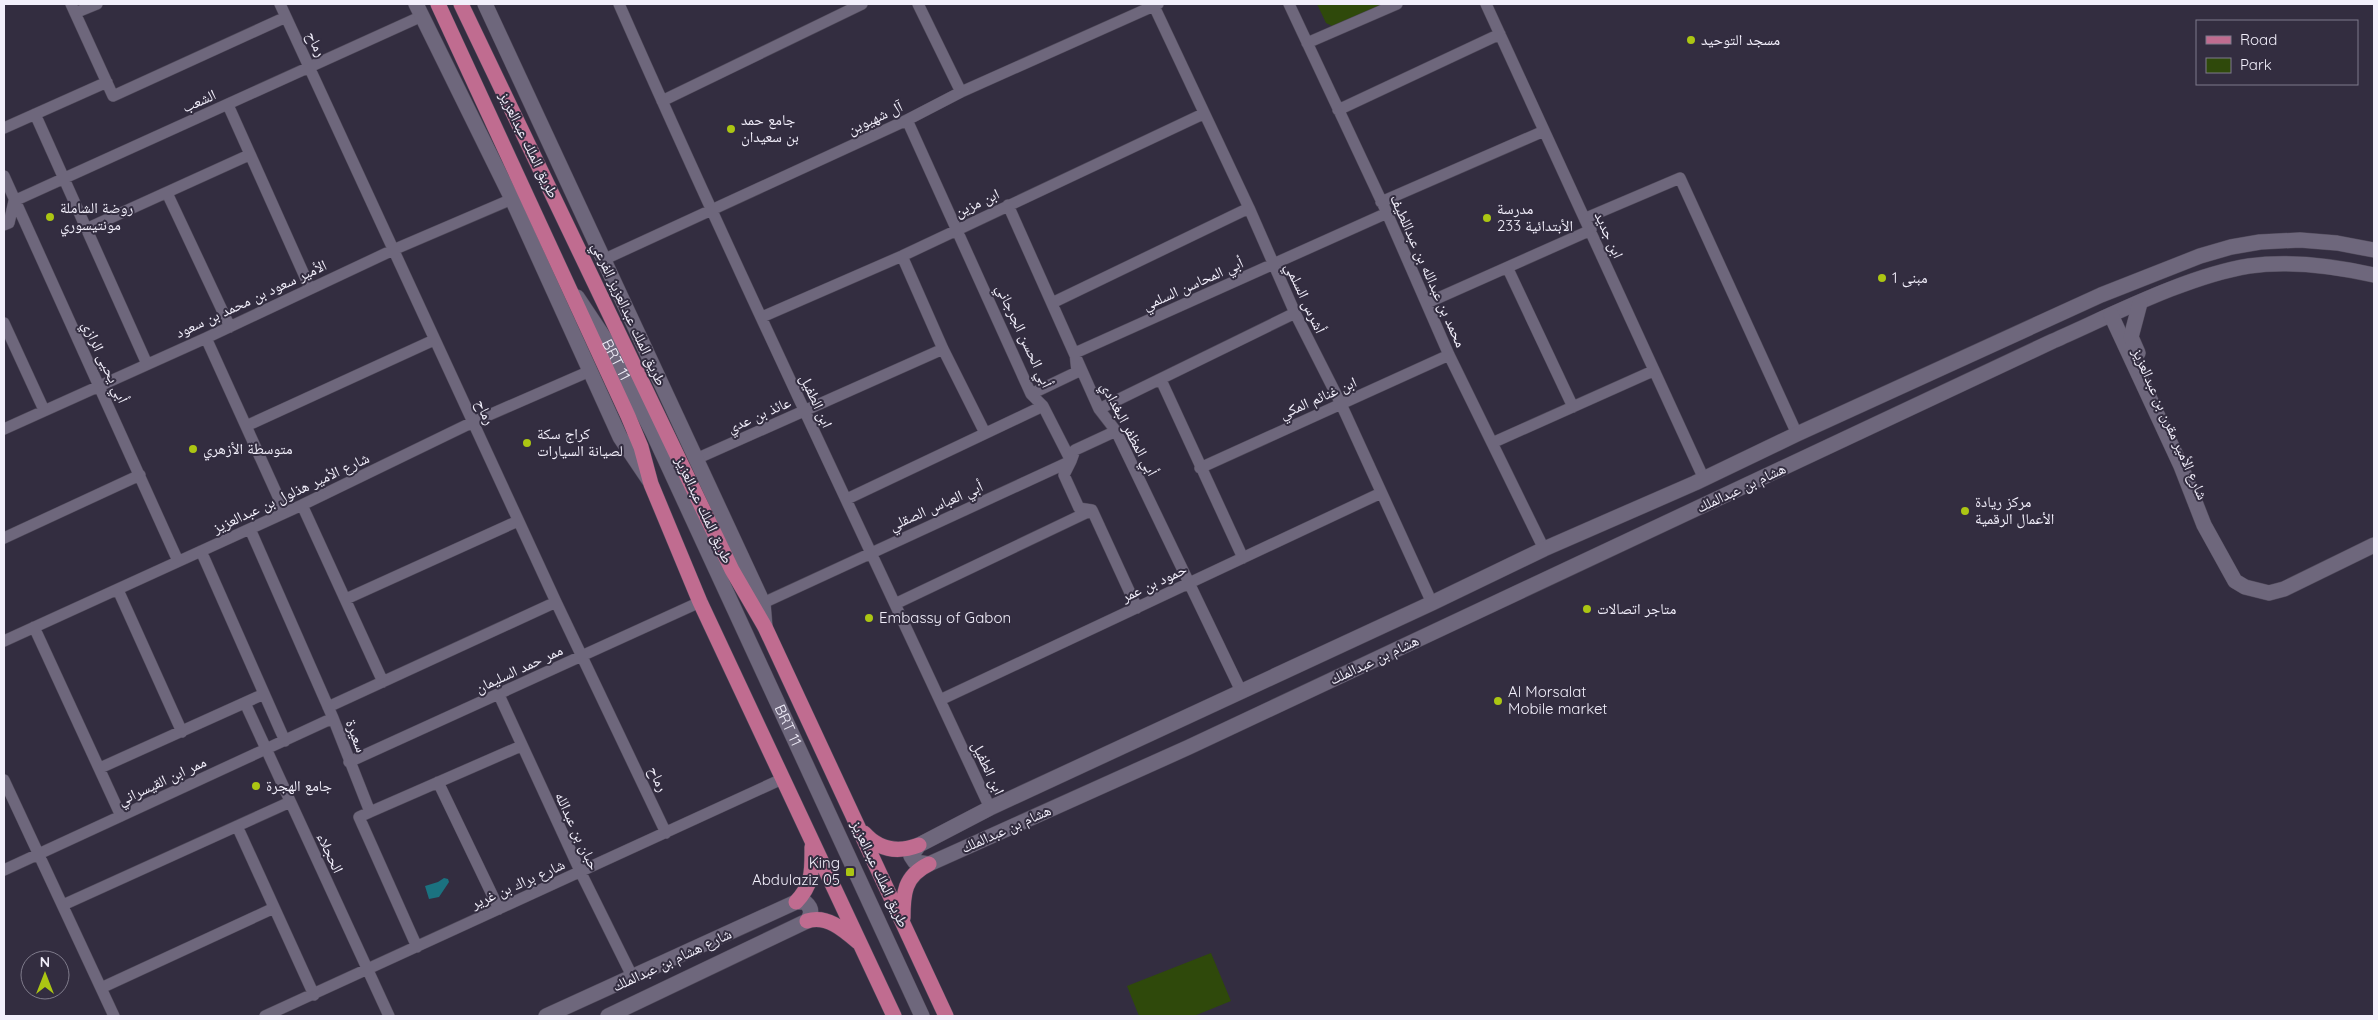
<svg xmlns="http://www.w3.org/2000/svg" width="2378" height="1020" viewBox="0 0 2378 1020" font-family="Quicksand,'Noto Naskh Arabic',sans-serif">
	<rect width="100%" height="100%" fill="#332d40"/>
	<!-- green -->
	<path fill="#2f490b" d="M 1317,4 L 1385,4 L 1334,27 L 1326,23 Z
		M 1211,953 L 1231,1001 L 1194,1016 L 1139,1016 L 1127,986 Z"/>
	<!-- water -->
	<path fill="#1b7280" d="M 444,878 L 448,879 L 449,882 L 439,897 L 429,899 L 425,886 L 438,882 Z"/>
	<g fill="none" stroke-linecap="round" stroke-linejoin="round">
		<defs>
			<path id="street" d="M 71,4 L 113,96 L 286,17
				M 280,4 L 556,602 L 666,833
				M 619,4 C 738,274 866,540 990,808
				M 918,4 L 961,92
				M 1153,4 L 1249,208 L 1295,313 L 1341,404 L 1432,603
				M 1289,4 L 1387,213 L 1449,355 L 1544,549
				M 1486,4 L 1704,479
				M 75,13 L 97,4
				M 1307,43 L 1397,4
				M 662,101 L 862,4
				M 228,105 L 310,288
				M 1338,110 L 1500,34
				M 35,114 L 147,364
				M 907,120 L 1031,394 L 1043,406 L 1071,461 L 1064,475 L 1079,508 L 1092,510 L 1137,608
				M 4,128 L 107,82
				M 4,176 L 178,561
				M 167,193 L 230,327
				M 1381,202 L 1544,131
				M 1008,205 L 1099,409 L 1116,431 L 1241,691
				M 1586,218 L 1680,178 L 1797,434
				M 4,225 L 9,223 L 14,201 L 422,16
				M 86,229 L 249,155
				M 902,256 L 943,349 L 985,433
				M 605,259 L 907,120 L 961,92 L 1158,4
				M 1508,269 L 1573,407
				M 1052,303 L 1249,208
				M 1427,303 L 1591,230
				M 762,317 L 902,256 L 1203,114
				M 4,323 L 44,410
				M 206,338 L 285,512
				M 1161,380 L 1243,558
				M 1031,394 L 1077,372 L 1075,353 L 1387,213
				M 1099,409 L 1295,313
				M 246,426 L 434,340
				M 4,429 L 206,338 L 393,250 L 512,199
				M 1492,443 L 1653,371
				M 696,459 L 943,349
				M 1200,468 L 1449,355
				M 847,499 L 1043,406
				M 302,505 L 383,682
				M 250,529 L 333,718 L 370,812 L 359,817 L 417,947
				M 4,538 L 140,475
				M 201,551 L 285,741
				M 118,590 L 182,732
				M 346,599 L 518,521
				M 763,603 L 1071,461 L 1075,450 L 1116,431
				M 895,604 L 1092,510
				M 34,627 L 121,816
				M 4,641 L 302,505 L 473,422 L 590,371
				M 499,695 L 581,873 L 633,978
				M 940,700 L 1381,493
				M 245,703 L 389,1016
				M 328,707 L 556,602
				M 349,762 L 700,602
				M 100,768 L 264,694
				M 4,780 L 114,1016
				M 438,782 L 499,909
				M 370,812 L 521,746
				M 237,826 L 314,995
				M 4,870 L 333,718
				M 63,905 L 290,802
				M 101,988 L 274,908
				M 265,1016 L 782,779"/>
			<g id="secondary">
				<path d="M 416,4 L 512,199 L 620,437 L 649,480"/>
				<path d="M 485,4 L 763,603 L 765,627"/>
				<path d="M 2374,250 L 2337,243 L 2300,240 L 2260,242 L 2231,247 L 2200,256 L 2101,295 L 1797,434 L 1695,483 L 1544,549 L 1432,603 L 990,808 L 919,845 L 911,856 L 915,862 L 929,864 L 1189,747 L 2053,341 C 2112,315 2187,276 2249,266 C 2291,260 2334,266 2374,275"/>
				<path id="s1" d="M 577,297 L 607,342 L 653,433 L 922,1016"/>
				<path d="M 2111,315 L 2181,466 L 2204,525 L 2235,581 L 2245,587 L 2269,593 L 2284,589 L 2374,545"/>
				<path d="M 2138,353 L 2131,337 L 2140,303"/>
				<path d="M 546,1016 L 796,902 L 805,902 C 812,908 812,914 807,921 L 608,1016"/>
			</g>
			<path id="primary" d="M 438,4 L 628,416 L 641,447 L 651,484 L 700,602 L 894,1016
				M 461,4 L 732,570 L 765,627 L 946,1016
				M 864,833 C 879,850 898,853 919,845
				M 796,902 C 813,884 812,871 812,847
				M 903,918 C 903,894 904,876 929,864
				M 807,921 C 827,915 843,929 858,942"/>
		</defs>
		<!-- street casing -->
		<use href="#street" stroke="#4f4959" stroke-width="12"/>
		<!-- secondary casing -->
		<use href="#secondary" stroke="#4f4959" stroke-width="16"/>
		<!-- primary casing -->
		<use href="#primary" stroke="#4f4959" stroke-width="16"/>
		<!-- street -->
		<use href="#street" stroke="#6e677c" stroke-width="11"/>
		<!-- secondary -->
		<use href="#secondary" stroke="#6e677c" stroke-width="15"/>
		<!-- primary -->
		<use href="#primary" stroke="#c06c90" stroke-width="15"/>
	</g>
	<!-- markers -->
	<g fill="#acc613" stroke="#332d40" stroke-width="2">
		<circle cx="1691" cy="40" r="5"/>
		<circle cx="731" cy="129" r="5"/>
		<circle cx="50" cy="217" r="5"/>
		<circle cx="1487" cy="218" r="5"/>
		<circle cx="1882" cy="278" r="5"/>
		<circle cx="527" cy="443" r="5"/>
		<circle cx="193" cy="449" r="5"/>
		<circle cx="1965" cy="511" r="5"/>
		<circle cx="1587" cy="609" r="5"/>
		<circle cx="869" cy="618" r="5"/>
		<circle cx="1498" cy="701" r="5"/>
		<circle cx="256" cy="786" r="5"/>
		<rect x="845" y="867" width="10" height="10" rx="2.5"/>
	</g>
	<g text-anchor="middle" stroke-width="4" stroke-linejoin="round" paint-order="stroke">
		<!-- poi labels -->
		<g font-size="15" fill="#f2effb" stroke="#332d40" text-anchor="start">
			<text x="1701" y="45">مسجد التوحيد</text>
			<text x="741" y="125">جامع حمد<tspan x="741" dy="17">بن سعيدان</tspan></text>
			<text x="60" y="213">روضة الشاملة<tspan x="60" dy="17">مونتيسوري</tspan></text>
			<text x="1497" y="214">مدرسة<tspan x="1497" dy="17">الأبتدائية 233</tspan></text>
			<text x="1892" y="283">مبنى 1</text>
			<text x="537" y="439">كراج سكة<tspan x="537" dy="17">لصيانة السيارات</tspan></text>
			<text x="203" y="454">متوسطة الأزهري</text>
			<text x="1975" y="507">مركز ريادة<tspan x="1975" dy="17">الأعمال الرقمية</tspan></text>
			<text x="1597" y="614">متاجر اتصالات</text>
			<text x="879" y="623">Embassy of Gabon</text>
			<text x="1508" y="697">Al Morsalat<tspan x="1508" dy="17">Mobile market</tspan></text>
			<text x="266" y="791">جامع الهجرة</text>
			<text x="840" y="868" text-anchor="end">King<tspan x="840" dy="17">Abdulaziz 05</tspan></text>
		</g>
		<!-- street labels -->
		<g font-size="15" fill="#f2effb" stroke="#332d40">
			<text transform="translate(316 44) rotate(64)" y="5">رماح</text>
			<text transform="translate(199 101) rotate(-24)" y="5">الشعب</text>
			<text transform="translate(875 118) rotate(-25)" y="5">آل شهيوين</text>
			<text transform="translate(529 145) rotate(64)" y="5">طريق الملك عبدالعزيز</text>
			<text transform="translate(977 203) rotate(-25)" y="5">ابن مزين</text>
			<text transform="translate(1609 235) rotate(66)" y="5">ابن جديد</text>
			<text transform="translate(1428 271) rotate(66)" y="5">محمد بن عبدالله بن عبداللطيف</text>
			<text transform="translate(1193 284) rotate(-24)" y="5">أبي المحاسن السلمي</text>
			<text transform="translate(1305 298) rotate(65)" y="5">أشرس السلمي</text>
			<text transform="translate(251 299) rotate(-25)" y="5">الأمير سعود بن محمد بن سعود</text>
			<text transform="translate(629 314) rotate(65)" y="5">طريق الملك عبدالعزيز الفرعي</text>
			<text transform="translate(1024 336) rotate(65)" y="5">أبي الحسن الجرجاني</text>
			<text dy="5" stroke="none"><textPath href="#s1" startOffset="74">BRT 11</textPath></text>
			<text transform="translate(105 362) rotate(65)" y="5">أبي يحيى الرازي</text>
			<text transform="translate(1318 398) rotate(-24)" y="5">ابن غنائم المكي</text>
			<text transform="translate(816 401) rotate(65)" y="5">ابن الطفيل</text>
			<text transform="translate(485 412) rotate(65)" y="5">رماح</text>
			<text transform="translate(759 415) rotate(-24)" y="5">عائذ بن عدي</text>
			<text transform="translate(2170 424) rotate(66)" y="5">شارع الأمير مقرن بن عبدالعزيز</text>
			<text transform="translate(1129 429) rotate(62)" y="5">أبي المظفر البغدادي</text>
			<text transform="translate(1741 488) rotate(-25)" y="5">هشام بن عبدالملك</text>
			<text transform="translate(291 493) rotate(-25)" y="5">شارع الأمير هذلول بن عبدالعزيز</text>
			<text transform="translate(936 506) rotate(-24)" y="5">أبي العباس الصقلي</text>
			<text transform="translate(704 510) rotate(65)" y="5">طريق الملك عبدالعزيز</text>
			<text transform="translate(1154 583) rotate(-25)" y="5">حمود بن عمر</text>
			<text transform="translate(1374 660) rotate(-25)" y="5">هشام بن عبدالملك</text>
			<text transform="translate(519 669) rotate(-25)" y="5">ممر حمد السليمان</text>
			<text dy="5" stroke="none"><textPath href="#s1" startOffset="478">BRT 11</textPath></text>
			<text transform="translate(356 736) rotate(70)" y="5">سعيرة</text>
			<text transform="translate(988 768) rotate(65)" y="5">ابن الطفيل</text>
			<text transform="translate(658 779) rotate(65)" y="5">رماح</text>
			<text transform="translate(162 781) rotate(-25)" y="5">ممر ابن القيسراني</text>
			<text transform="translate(1006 829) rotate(-24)" y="5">هشام بن عبدالملك</text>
			<text transform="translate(577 831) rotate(65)" y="5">حبان بن عبدالله</text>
			<text transform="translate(330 853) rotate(65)" y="5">الحجلاء</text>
			<text transform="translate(880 874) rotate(65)" y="5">طريق الملك عبدالعزيز</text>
			<text transform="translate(518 884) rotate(-24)" y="5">شارع براك بن غرير</text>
			<text transform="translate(672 960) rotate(-25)" y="5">شارع هشام بن عبدالملك</text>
		</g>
	</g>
	<!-- border -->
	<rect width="2378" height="1020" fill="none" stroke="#f2effb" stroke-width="10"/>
	<!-- legend -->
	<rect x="2196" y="20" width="162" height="65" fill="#332d40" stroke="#7f7b8b"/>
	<rect x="2206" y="36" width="25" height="8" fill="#c06c90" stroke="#7f7b8b"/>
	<text x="2240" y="45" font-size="15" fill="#f2effb">Road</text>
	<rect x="2206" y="58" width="25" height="15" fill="#2f490b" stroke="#7f7b8b"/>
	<text x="2240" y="70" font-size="15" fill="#f2effb">Park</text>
	<!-- north arrow -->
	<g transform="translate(45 975)"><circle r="24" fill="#332d40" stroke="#7f7b8b"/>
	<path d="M0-4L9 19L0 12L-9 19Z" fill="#acc613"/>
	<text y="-8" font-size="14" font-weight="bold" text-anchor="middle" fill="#f2effb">N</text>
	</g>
</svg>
